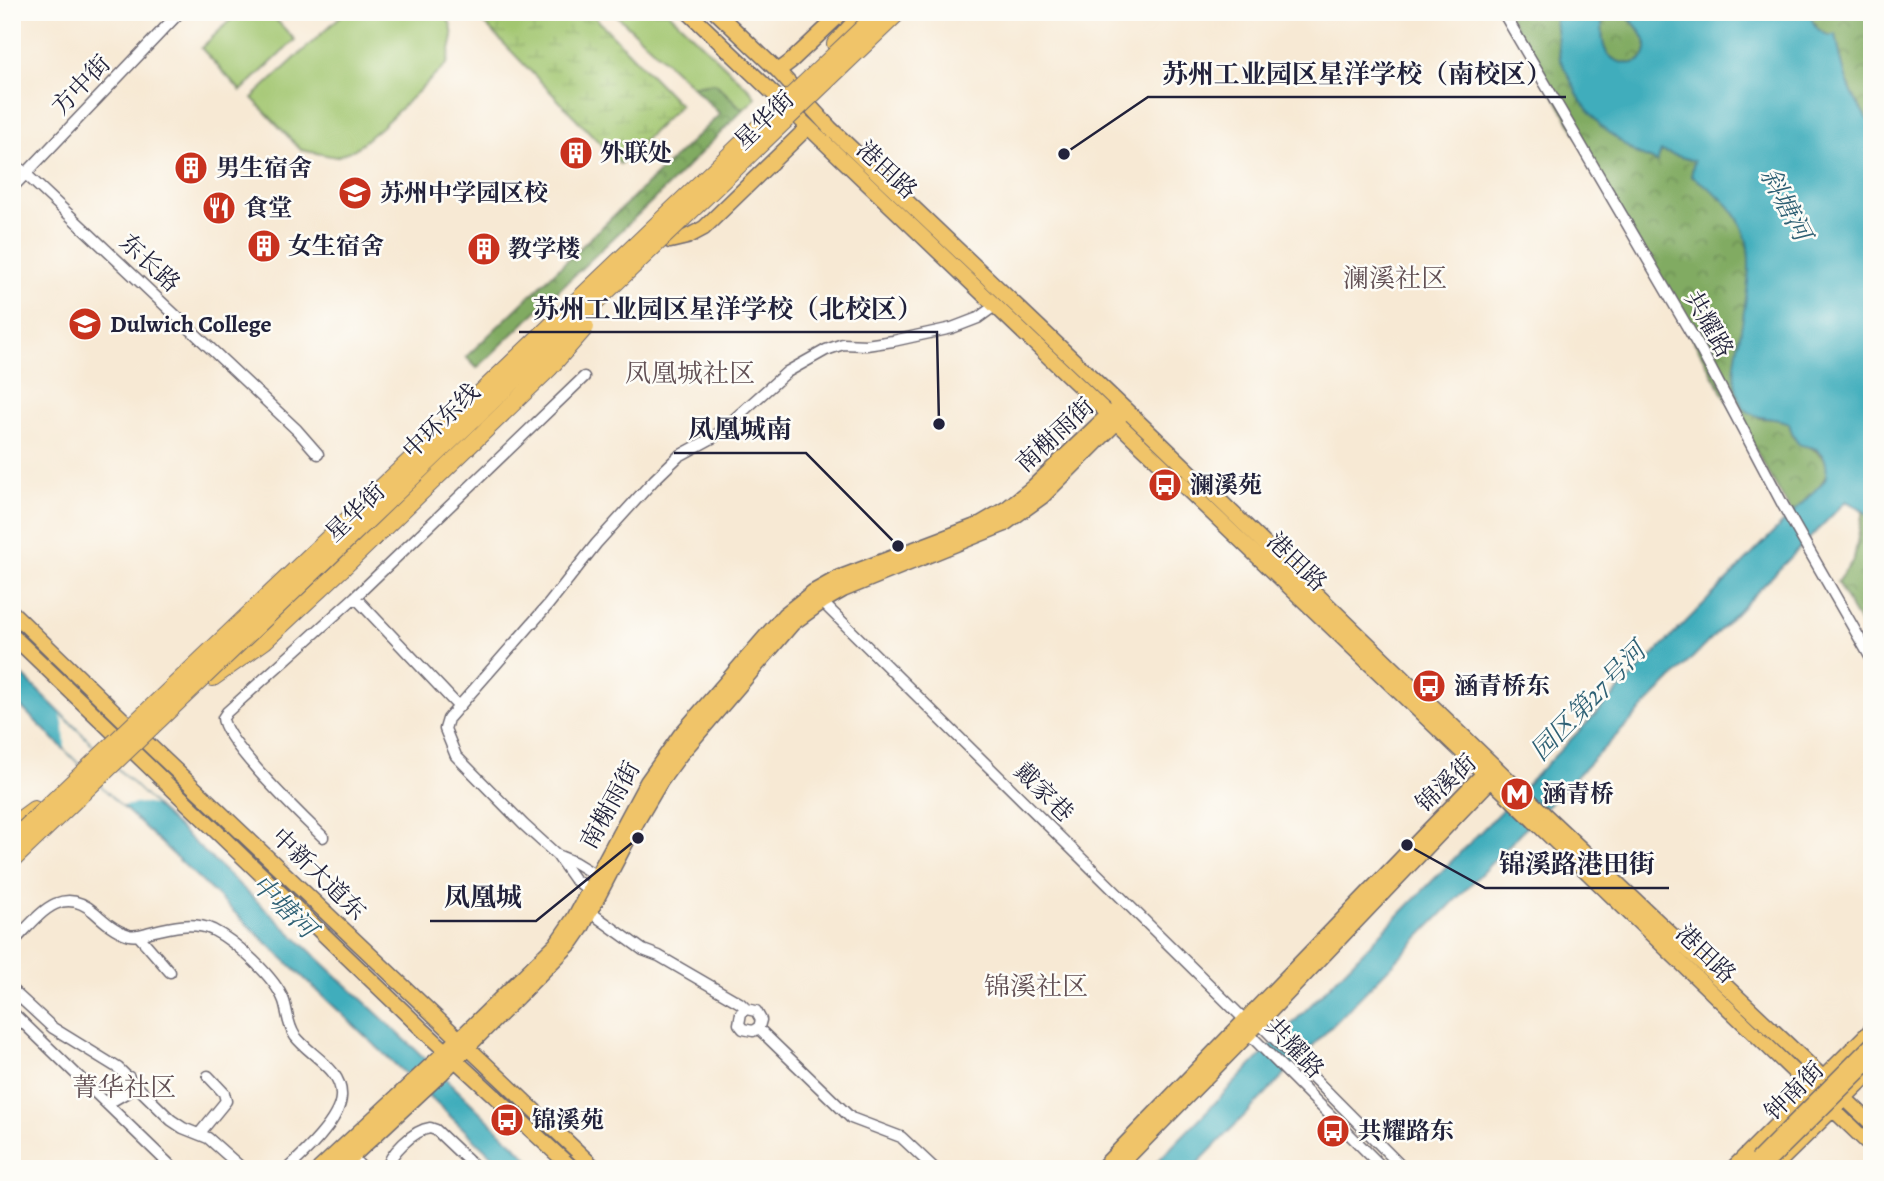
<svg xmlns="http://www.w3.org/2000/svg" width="1884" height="1181" viewBox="0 0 1884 1181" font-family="Alegreya,'Noto Serif SC',serif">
	<defs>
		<pattern id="forest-crowns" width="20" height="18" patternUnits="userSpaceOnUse" patternTransform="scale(1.75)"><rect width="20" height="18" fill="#81ab62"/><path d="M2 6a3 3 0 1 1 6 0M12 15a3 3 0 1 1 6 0" fill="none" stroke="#698b52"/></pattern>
		<pattern id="wetland-marsh" width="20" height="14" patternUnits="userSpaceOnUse" patternTransform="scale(1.75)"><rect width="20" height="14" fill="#a2c670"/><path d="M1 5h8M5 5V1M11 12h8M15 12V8" fill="none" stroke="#8baa62"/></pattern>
	</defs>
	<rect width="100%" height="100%" fill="#fdfcf7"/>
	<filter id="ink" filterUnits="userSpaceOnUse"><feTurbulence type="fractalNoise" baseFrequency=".0143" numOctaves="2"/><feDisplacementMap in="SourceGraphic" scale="14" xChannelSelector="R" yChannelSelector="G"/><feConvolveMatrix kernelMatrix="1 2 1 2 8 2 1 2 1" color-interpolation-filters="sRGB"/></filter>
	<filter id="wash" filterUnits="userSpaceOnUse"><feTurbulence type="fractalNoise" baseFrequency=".00686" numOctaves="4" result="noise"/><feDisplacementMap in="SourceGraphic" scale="28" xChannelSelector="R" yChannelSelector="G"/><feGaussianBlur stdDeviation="1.57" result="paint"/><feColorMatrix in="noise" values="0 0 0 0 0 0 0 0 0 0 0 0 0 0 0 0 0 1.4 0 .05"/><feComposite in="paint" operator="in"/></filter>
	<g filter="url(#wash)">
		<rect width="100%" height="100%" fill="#f7e9d4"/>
		<!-- grass -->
		<path fill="#a2c670" stroke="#627456" stroke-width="2" d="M 239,12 L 269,12 L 295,40 L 241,91 L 201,48 Z
			M 345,12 L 444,12 L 451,25 L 453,37 L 447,64 L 381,127 L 355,149 L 336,157 L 301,150 L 252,98 Z
			M 613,12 L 668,12 L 751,91 L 755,97 L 753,101 L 743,110 L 715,83 L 692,86 Z"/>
		<!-- forest -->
		<path fill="url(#forest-crowns)" stroke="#52664e" stroke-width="2" d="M 1507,12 L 1554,12 L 1560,59 L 1635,153 L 1657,162 L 1661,151 L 1695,161 L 1691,176 C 1722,194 1734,206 1748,240 L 1759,418 L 1780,419 L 1789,423 L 1793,437 C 1850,466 1826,479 1792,514 Z
			M 1600,12 L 1624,12 C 1632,22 1644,32 1646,45 C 1648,69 1615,68 1606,51 C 1599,39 1605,24 1600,12 Z
			M 1811,12 L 1872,12 L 1872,125 C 1849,95 1842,71 1836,35 C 1822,37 1811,26 1811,12 Z
			M 715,83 L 743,110 L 671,183 L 477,368 L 466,357 L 720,114 L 692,86 Z
			M 1863,510 L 1872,519 L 1872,646 L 1837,582 L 1854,559 Z"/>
		<!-- wetland -->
		<path fill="url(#wetland-marsh)" stroke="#627456" stroke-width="2" d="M 495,12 L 590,12 L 680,105 L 620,164 L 484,23 Z"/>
		<!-- water -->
		<path fill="#3fadbc" stroke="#30687c" stroke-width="2" d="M 1554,12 L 1600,12 C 1605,24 1599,39 1606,51 C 1615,68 1648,69 1646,45 C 1644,32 1632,22 1624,12 L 1811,12 C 1811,25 1819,31 1829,36 L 1836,34 C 1843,72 1848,94 1872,125 L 1872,519 L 1863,510 L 1846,501 L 1192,1169 L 1150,1169 L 1825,480 C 1828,469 1827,455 1816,449 C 1811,446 1804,447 1799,444 C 1793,439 1791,430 1789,423 C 1774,416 1756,421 1744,408 C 1738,401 1737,392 1735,383 C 1733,366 1737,351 1740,335 C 1752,262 1764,219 1691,176 L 1694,161 L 1661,151 L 1657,162 L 1635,153 L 1601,126 L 1581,101 L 1560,59 Z
			M 12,665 L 154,805 L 416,1050 L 539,1169 L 506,1169 L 122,806 L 12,698 Z"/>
		<!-- pier -->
		<path fill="#f7e9d4" d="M 61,715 L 154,805 L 142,803 L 122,806 L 65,749 L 64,727 Z"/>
	</g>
	<g filter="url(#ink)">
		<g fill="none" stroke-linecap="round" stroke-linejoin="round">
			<defs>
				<path id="minor" d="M 1503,12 L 1702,352 L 1783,505
					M 12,161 L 297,430 L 318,454
					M 12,188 L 180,12
					M 1807,547 L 1872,660
					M 355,597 L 459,707
					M 817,597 L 1246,1021
					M 323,837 C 303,817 224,742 223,718 L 227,712 L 355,597 L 584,377
					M 557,855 L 574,862 L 597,876
					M 589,890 L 574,879 L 557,855 L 524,825 L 456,756 L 445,729 L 448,719 L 548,605 L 596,544 L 654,480 L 679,456 L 714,437 L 787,372 L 826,350 L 843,344 L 866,345 L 893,341 L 952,328 L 978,318 L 996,305
					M 590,912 L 643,950 L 659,956 L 740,1003 L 746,1009 L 756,1011 L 761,1020 L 759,1027 L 753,1031 L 743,1029 L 739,1024 L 741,1013 L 746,1009
					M 138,935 L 170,972
					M 12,943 C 36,920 59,882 94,912 C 104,921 115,931 129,935 C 137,937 143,934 150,932 C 170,927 193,921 213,930 C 235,941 275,977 284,1001 C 288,1013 287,1024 295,1036 C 310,1056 343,1069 341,1097 C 340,1120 304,1154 287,1169
					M 12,990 L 53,1028 L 118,1068 L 171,1120 L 183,1128 L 208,1138 L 243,1169
					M 12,1012 L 174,1169
					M 1252,1022 L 1259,1023 L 1404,1169
					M 1247,1027 L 1249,1034 L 1384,1169
					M 758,1028 L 851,1118 L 901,1137 L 935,1169
					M 109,1102 L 129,1077
					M 107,1104 L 126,1093 L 136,1084
					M 199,1134 L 226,1101 L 224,1093 L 208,1076
					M 352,1157 L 363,1169
					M 387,1169 C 389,1154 414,1130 430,1128 L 436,1130 L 477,1169"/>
				<path id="major" d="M 688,12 L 1508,796
					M 716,12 L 778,71 L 830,128 L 1147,430 L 1516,787
					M 778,71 L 790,62 L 843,12
					M 670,241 L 687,237 L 704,228 L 808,127
					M 373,526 L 493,412
					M 12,612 L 146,742 L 596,1169
					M 12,635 L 423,1030 L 573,1169
					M 1542,812 L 1872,1124
					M 1534,821 L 1872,1147
					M 319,1169 L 459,1039 L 556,944 L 574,918 L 647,782 L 681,734 L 784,615 L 813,592 L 838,578 L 978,525 L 1007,508 L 1033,487 L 1110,413 L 1124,408
					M 339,1169 L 441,1074 L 572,942 L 581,929 L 638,820 L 661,781 L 680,755 L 793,623 L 822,602 L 843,590 L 1003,525 L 1043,496 L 1118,421 L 1122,412
					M 1101,1169 L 1484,773 L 1492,769
					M 1116,1169 L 1259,1023 L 1491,780 L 1494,772
					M 1732,1169 L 1872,1029
					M 1747,1169 L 1757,1160
					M 1772,1169 L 1872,1071"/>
				<path id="highway" d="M 835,44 L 864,12
					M 213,678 L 265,641 L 342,569
					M 12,825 L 34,809"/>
			</defs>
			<!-- minor casing -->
			<use href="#minor" stroke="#6d6871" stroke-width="13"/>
			<!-- major casing -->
			<use href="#major" stroke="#6d6871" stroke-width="17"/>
			<!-- highway casing -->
			<use href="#highway" stroke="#6d6871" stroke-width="18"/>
			<!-- minor -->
			<use href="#minor" stroke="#fff" stroke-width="10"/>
			<!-- major -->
			<use href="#major" stroke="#f0c469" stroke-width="14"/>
			<!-- highway -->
			<use href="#highway" stroke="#f0c469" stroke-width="16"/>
			<defs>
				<path id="minor-bridge" d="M 1783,505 L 1807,547"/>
				<path id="major-bridge" d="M 1516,787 L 1542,812
					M 1508,796 L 1534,821
					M 1757,1160 L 1872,1044
					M 1764,1166 L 1872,1059"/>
				<path id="highway-bridge" d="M 342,569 L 550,368 L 586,327
					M 12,840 L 879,12
					M 12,861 L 899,12"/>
			</defs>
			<!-- minor-bridge casing -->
			<use href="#minor-bridge" stroke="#6d6871" stroke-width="13" stroke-linecap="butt"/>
			<!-- major-bridge casing -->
			<use href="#major-bridge" stroke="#6d6871" stroke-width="17" stroke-linecap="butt"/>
			<!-- highway-bridge casing -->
			<use href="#highway-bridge" stroke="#6d6871" stroke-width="18" stroke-linecap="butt"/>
			<!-- minor-bridge -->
			<use href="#minor-bridge" stroke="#fff" stroke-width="10"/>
			<!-- major-bridge -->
			<use href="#major-bridge" stroke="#f0c469" stroke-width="14"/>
			<!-- highway-bridge -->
			<use href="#highway-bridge" stroke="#f0c469" stroke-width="16"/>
		</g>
	</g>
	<!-- icons -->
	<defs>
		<symbol id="building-disc" viewBox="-11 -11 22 22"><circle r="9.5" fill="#c8321e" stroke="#fdfcf7"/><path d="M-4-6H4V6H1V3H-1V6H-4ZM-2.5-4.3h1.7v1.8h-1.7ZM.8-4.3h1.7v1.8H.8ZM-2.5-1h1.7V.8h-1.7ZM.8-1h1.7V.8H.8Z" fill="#fff"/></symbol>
		<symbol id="school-disc" viewBox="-11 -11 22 22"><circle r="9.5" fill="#c8321e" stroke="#fdfcf7"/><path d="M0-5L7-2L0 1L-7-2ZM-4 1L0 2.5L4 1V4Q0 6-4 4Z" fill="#fff"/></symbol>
		<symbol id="restaurant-disc" viewBox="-11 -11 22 22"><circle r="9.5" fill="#c8321e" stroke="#fdfcf7"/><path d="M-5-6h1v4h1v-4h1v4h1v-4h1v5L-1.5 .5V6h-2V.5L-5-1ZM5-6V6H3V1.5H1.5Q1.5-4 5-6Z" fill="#fff"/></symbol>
		<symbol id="bus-disc" viewBox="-11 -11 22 22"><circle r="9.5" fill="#c8321e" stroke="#fdfcf7"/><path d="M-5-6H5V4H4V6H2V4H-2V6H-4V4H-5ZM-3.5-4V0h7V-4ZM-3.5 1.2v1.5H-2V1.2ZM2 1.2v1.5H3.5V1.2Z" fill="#fff"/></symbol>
		<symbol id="metro-disc" viewBox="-11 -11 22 22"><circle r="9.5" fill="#c8321e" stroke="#fdfcf7"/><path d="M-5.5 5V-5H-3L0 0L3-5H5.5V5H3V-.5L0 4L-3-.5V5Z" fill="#fff"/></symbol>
	</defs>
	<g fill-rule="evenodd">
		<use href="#building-disc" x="557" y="134" width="38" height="38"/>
		<use href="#building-disc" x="172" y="149" width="38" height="38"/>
		<use href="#school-disc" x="336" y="174" width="38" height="38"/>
		<use href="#restaurant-disc" x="200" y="189" width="38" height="38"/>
		<use href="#building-disc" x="245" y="227" width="38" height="38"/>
		<use href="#building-disc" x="465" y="230" width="38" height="38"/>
		<use href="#school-disc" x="66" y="305" width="38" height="38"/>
		<use href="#bus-disc" x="1146" y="466" width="38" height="38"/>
		<use href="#bus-disc" x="1410" y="667" width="38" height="38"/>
		<use href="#metro-disc" x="1498" y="775" width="38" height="38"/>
		<use href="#bus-disc" x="488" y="1101" width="38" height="38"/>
		<use href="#bus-disc" x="1314" y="1112" width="38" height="38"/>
	</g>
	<g text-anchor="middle" stroke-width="5" stroke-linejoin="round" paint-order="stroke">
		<!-- street labels -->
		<g font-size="24" fill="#22223b" stroke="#fdfcf7">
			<text transform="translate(81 85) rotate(-46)" y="8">方中街</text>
			<text transform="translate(764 120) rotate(-44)" y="8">星华街</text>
			<text transform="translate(887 170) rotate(43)" y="8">港田路</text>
			<text transform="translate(150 263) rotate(43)" y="8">东长路</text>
			<text transform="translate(1709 324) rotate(60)" y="8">共耀路</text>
			<text transform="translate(441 421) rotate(-44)" y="8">中环东线</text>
			<text transform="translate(1055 435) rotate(-43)" y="8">南榭雨街</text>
			<text transform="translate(355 512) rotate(-44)" y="8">星华街</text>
			<text transform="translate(1297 562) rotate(44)" y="8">港田路</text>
			<text transform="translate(1446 783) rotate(-43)" y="8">锦溪街</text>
			<text transform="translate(1044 792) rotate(45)" y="8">戴家巷</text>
			<text transform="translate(610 805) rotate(-61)" y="8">南榭雨街</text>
			<text transform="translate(319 874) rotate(44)" y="8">中新大道东</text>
			<text transform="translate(1706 954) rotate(44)" y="8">港田路</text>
			<text transform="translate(1295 1048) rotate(47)" y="8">共耀路</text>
			<text transform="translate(1794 1091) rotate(-45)" y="8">钟南街</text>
		</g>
		<!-- poi labels -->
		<g font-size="24" font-weight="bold" fill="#22223b" stroke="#fdfcf7" text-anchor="start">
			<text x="600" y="161">外联处</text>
			<text x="216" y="176">男生宿舍</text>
			<text x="380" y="201">苏州中学园区校</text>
			<text x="244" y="216">食堂</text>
			<text x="288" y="254">女生宿舍</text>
			<text x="508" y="257">教学楼</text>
			<text x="110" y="332">Dulwich College</text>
			<text x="1190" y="493">澜溪苑</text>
			<text x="1454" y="694">涵青桥东</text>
			<text x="1542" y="802">涵青桥</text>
			<text x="532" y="1128">锦溪苑</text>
			<text x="1358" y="1139">共耀路东</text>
		</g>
		<!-- water labels -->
		<g font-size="26" font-style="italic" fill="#2f6175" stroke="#fdfcf7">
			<text transform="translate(1786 204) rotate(62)" y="9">斜塘河</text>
			<text transform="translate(1588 701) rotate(-46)" y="9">园区第27号河</text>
			<text transform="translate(284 906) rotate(44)" y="9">中塘河</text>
		</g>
		<!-- neighbourhood labels -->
		<g font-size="26" fill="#625054" stroke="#fdfcf7">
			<text x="1395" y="287">澜溪社区</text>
			<text x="690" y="382">凤凰城社区</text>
			<text x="1036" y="995">锦溪社区</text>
			<text x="124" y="1096">菁华社区</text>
		</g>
	</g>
	<!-- callouts -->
	<path fill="none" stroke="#22223b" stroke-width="2.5" d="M1064 154L1148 97H1566M939 424L937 332H519M898 546L806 453H674M1407 845L1485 888H1669M638 838L536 921H430"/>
	<g fill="#22223b" stroke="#fdfcf7" stroke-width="2.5">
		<circle cx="1064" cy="154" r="7"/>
		<circle cx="939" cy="424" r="7"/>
		<circle cx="898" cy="546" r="7"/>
		<circle cx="1407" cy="845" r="7"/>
		<circle cx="638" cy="838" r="7"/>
	</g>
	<g font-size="26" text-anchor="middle" font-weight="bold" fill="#22223b" stroke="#fdfcf7" stroke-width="5" stroke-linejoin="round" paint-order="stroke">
		<text x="1357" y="83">苏州工业园区星洋学校（南校区）</text>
		<text x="728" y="318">苏州工业园区星洋学校（北校区）</text>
		<text x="740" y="438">凤凰城南</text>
		<text x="1577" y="873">锦溪路港田街</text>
		<text x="483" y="906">凤凰城</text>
	</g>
	<!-- margin -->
	<rect width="1884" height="1181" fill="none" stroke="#fdfcf7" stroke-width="42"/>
</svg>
